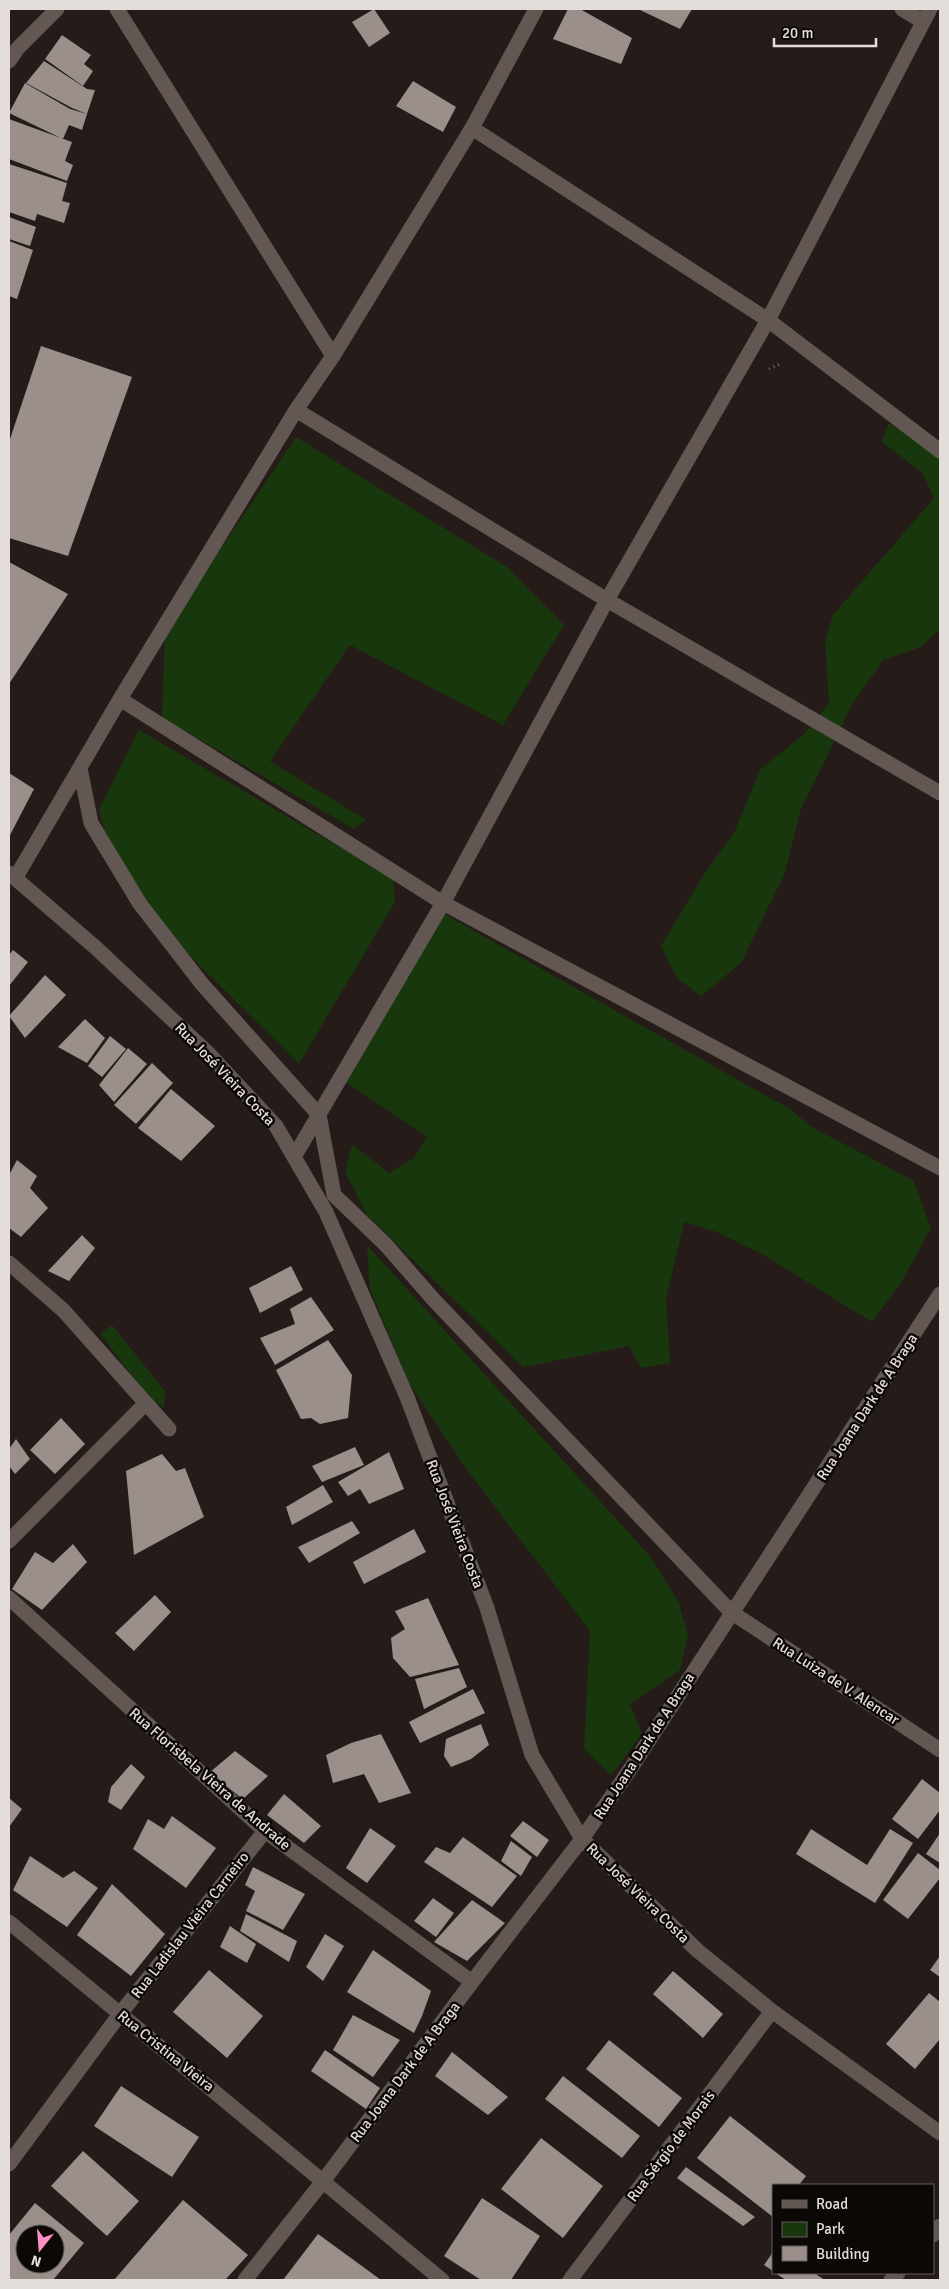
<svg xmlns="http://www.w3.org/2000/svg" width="949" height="2289" viewBox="0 0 949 2289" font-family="Signika,sans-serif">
	<rect width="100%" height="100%" fill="#251c19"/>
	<!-- green -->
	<path fill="#18370d" d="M 889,423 L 924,445 L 940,458 L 940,629 L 921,647 L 883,660 L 853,703 L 801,809 L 784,875 L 741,963 L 701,996 L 677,978 L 661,946 L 705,873 L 734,833 L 760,770 L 804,734 L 829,703 L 825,641 L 833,615 L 934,498 L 923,473 L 882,442 Z
		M 296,437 L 507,567 L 564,625 L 503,725 L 350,645 L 270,761 L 366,820 L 354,829 L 162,718 L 165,632 Z
		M 139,730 L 393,878 L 395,902 L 299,1064 L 171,937 L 106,837 L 99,809 Z
		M 444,914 L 788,1108 L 815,1129 L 913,1180 L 931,1228 L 902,1281 L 872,1322 L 762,1254 L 717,1232 L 684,1222 L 666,1299 L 670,1363 L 641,1368 L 629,1346 L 523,1367 L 367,1215 L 345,1172 L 352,1144 L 389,1173 L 414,1158 L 427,1137 L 344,1081 Z
		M 367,1245 L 650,1556 L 678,1601 L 688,1635 L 680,1670 L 630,1704 L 642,1734 L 611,1775 L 584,1749 L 590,1631 L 467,1470 L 409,1383 L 370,1289 Z
		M 112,1325 L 165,1391 L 164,1408 L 146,1395 L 100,1333 Z"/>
	<!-- building -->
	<path fill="#9a8f8a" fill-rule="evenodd" d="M 374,9 L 390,33 L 369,47 L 352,22 Z
		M 568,9 L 580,9 L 632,38 L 621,64 L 553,39 Z
		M 638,9 L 692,9 L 680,29 Z
		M 62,35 L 91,55 L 84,64 L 93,71 L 83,86 L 45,59 Z
		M 44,61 L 87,89 L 95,90 L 87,114 L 72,108 L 26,83 Z
		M 413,81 L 456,107 L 443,132 L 396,106 Z
		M 25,83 L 70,109 L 87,114 L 82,130 L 69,125 L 63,139 L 9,113 Z
		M 9,119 L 72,142 L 65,161 L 73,165 L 67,181 L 9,159 Z
		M 9,164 L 67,183 L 62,201 L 70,203 L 64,223 L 37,214 L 35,221 L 9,212 Z
		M 9,217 L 36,227 L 30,246 L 9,239 Z
		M 9,241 L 33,250 L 17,299 L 9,296 Z
		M 41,346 L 132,377 L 68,556 L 9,538 L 9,442 Z
		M 9,562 L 68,594 L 9,684 Z
		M 9,773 L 34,789 L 9,837 Z
		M 13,950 L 28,962 L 9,986 L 9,955 Z
		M 45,975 L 66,995 L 25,1038 L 9,1016 Z
		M 85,1019 L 105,1038 L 87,1063 L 58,1047 Z
		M 110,1036 L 126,1049 L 102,1077 L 88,1066 Z
		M 128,1048 L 147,1064 L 114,1102 L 99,1085 Z
		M 152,1063 L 173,1083 L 136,1124 L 114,1105 Z
		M 171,1089 L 215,1126 L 181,1161 L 138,1128 Z
		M 17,1160 L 37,1176 L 30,1188 L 48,1208 L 21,1237 L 9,1228 L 9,1175 Z
		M 82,1235 L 95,1248 L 69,1281 L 48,1271 Z
		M 291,1266 L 303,1290 L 260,1313 L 249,1288 Z
		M 311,1297 L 334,1330 L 275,1365 L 260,1338 L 295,1324 L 290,1309 Z
		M 328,1340 L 352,1375 L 348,1418 L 320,1424 L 311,1418 L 301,1419 L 276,1370 Z
		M 61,1418 L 85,1444 L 55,1474 L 30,1450 Z
		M 16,1439 L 30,1459 L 15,1474 L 9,1466 L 9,1449 Z
		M 355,1447 L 364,1465 L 322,1482 L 312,1466 Z
		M 389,1452 L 404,1489 L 369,1504 L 360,1489 L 348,1496 L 338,1482 Z
		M 162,1454 L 176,1471 L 185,1468 L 204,1517 L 134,1555 L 126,1471 Z
		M 323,1485 L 333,1502 L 292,1525 L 286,1507 Z
		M 352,1521 L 360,1533 L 309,1563 L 298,1547 Z
		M 414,1529 L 426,1552 L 364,1584 L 353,1562 Z
		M 73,1544 L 87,1562 L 42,1610 L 12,1589 L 35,1552 L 53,1563 Z
		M 155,1595 L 171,1612 L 134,1651 L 115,1633 Z
		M 428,1598 L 459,1665 L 410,1677 L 393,1658 L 391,1638 L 405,1629 L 395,1611 Z
		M 459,1668 L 467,1687 L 424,1709 L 415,1679 Z
		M 473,1689 L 485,1713 L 420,1743 L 409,1722 Z
		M 481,1724 L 489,1745 L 471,1759 L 451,1767 L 444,1756 L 446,1739 Z
		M 381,1734 L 411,1793 L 379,1803 L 364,1774 L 333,1783 L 326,1755 L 351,1743 Z
		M 235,1751 L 268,1776 L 243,1799 L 209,1773 Z
		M 131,1764 L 145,1777 L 121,1810 L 108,1802 L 111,1787 Z
		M 922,1779 L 940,1793 L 940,1810 L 918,1839 L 892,1819 Z
		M 284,1794 L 321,1826 L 304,1843 L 267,1815 Z
		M 9,1798 L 22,1809 L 9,1827 Z
		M 172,1816 L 216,1848 L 186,1888 L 133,1849 L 148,1819 L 164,1829 Z
		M 523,1821 L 549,1840 L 537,1857 L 510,1836 Z
		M 370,1828 L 396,1846 L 367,1883 L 346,1868 Z
		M 811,1829 L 867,1865 L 890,1829 L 913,1843 L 875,1903 L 796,1854 Z
		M 940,1833 L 940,1863 L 926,1854 Z
		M 463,1837 L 517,1876 L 492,1907 L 424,1862 L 436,1847 L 450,1853 Z
		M 511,1841 L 532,1857 L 521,1876 L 501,1861 Z
		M 918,1853 L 940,1870 L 940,1878 L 908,1919 L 883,1900 Z
		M 30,1856 L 63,1878 L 74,1871 L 98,1888 L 67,1927 L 13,1890 Z
		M 253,1867 L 305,1894 L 283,1930 L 246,1911 L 255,1891 L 245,1885 Z
		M 112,1884 L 165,1934 L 131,1976 L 77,1935 Z
		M 433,1898 L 454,1913 L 436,1937 L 414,1921 Z
		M 472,1900 L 505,1923 L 467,1961 L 434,1942 Z
		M 246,1914 L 297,1941 L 289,1962 L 240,1931 Z
		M 230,1926 L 256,1944 L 247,1963 L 220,1947 Z
		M 325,1934 L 344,1946 L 323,1981 L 306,1967 Z
		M 373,1950 L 431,1991 L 422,2016 L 414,2033 L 347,1992 Z
		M 940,1956 L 940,1977 L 930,1970 Z
		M 209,1970 L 263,2016 L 227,2058 L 173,2012 Z
		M 673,1971 L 723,2014 L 703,2038 L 653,1994 Z
		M 929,1993 L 940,2002 L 940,2039 L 915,2069 L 886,2044 Z
		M 353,2015 L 400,2040 L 373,2077 L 333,2050 Z
		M 609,2040 L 682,2098 L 659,2127 L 586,2069 Z
		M 325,2050 L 380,2088 L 366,2109 L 311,2071 Z
		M 452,2052 L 508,2097 L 488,2115 L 435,2076 Z
		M 563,2076 L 640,2136 L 622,2158 L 545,2099 Z
		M 121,2086 L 199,2137 L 172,2177 L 94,2126 Z
		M 730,2116 L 806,2176 L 799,2185 L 773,2185 L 773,2217 L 697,2158 Z
		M 541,2138 L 603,2186 L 563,2238 L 501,2189 Z
		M 83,2151 L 139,2201 L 107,2236 L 51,2186 Z
		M 686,2167 L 755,2217 L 743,2226 L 677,2178 Z
		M 482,2198 L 540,2236 L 511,2280 L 481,2280 L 444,2256 Z
		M 183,2200 L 248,2255 L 225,2280 L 114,2280 Z
		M 35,2203 L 84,2243 L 53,2280 L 9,2280 L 9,2235 ZM 25,2234 L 55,2234 L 55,2264 L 25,2264 Z
		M 318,2234 L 381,2280 L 283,2280 Z
		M 773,2252 L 773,2271 L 764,2265 Z
		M 775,2273 L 814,2273 L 825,2280 L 786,2280 Z"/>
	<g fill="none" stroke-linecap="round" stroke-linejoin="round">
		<!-- path -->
		<path stroke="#766e6b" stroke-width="3" stroke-dasharray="1 4" stroke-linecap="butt" d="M 769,369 L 782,363"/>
		<!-- minor -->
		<path stroke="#625753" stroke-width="15" d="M 117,9 L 333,356
			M 902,9 L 922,21
			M 9,61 L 18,48 L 57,9
			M 472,128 L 768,320 L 940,451
			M 296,410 L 607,600 L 940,793
			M 120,699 L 443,903 L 940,1168
			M 80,768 L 91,823 L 140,904 L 202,984 L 319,1115 L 334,1195 L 386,1245 L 433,1299 L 731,1612 L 940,1750
			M 9,873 L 95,947 L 209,1054 L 276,1126 L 326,1212 L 407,1397 L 487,1608 L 532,1755 L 582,1839 L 698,1951 L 772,2011 L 940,2133
			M 16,877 L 120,699 L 296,410 L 333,356 L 472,128 L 536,9
			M 294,1157 L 443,903 L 607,600 L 768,320 L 930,9
			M 9,1263 L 63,1310 L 169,1429
			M 9,1541 L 146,1403
			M 9,1598 L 265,1831 L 472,1982
			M 9,1922 L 442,2280
			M 9,2164 L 120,2014 L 265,1831
			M 933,2235 L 940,2226
			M 245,2280 L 324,2180 L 472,1982 L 582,1839 L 629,1771 L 940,1294
			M 570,2280 L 772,2011
			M 891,2280 L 898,2273"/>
	</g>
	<g text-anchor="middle" stroke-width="5" stroke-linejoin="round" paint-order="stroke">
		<!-- street labels -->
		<g font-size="15" fill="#e4dedb" stroke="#0b0806">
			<text transform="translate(225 1074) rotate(46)" y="5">Rua José Vieira Costa</text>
			<text transform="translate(867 1407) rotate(-57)" y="5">Rua Joana Dark de A Braga</text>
			<text transform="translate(455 1524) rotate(69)" y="5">Rua José Vieira Costa</text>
			<text transform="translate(836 1681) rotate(33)" y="5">Rua Luiza de V. Alencar</text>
			<text transform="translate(644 1746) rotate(-57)" y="5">Rua Joana Dark de A Braga</text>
			<text transform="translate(210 1779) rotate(41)" y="5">Rua Florisbela Vieira de Andrade</text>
			<text transform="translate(638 1893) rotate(44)" y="5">Rua José Vieira Costa</text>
			<text transform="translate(190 1925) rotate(-52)" y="5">Rua Ladislau Vieira Carneiro</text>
			<text transform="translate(166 2051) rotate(39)" y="5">Rua Cristina Vieira</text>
			<text transform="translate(405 2072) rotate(-53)" y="5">Rua Joana Dark de A Braga</text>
			<text transform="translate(671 2146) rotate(-53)" y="5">Rua Sérgio de Morais</text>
		</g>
	</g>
	<!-- border -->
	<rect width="949" height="2289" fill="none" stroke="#e4dedb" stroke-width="20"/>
	<!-- legend -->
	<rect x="772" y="2184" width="162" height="90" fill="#0b0806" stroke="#625e5b"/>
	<rect x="782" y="2200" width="25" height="8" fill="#625753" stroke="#625e5b"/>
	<text x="816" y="2209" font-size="15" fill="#e4dedb">Road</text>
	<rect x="782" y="2222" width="25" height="15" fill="#18370d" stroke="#625e5b"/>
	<text x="816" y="2234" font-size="15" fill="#e4dedb">Park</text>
	<rect x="782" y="2246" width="25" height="15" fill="#9a8f8a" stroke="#625e5b"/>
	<text x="816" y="2259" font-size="15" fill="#e4dedb">Building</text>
	<!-- north arrow -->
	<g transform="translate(40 2249) rotate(197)"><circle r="24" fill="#0b0806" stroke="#625e5b"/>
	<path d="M0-4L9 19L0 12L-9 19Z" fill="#fc8fc3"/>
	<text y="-8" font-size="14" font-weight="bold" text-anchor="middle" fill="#e4dedb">N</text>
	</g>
	<!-- scale -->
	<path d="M774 38v8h102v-8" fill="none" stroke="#e4dedb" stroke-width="2.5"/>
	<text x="782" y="38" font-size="15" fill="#e4dedb" stroke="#0b0806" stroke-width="4" paint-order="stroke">20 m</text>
</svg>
